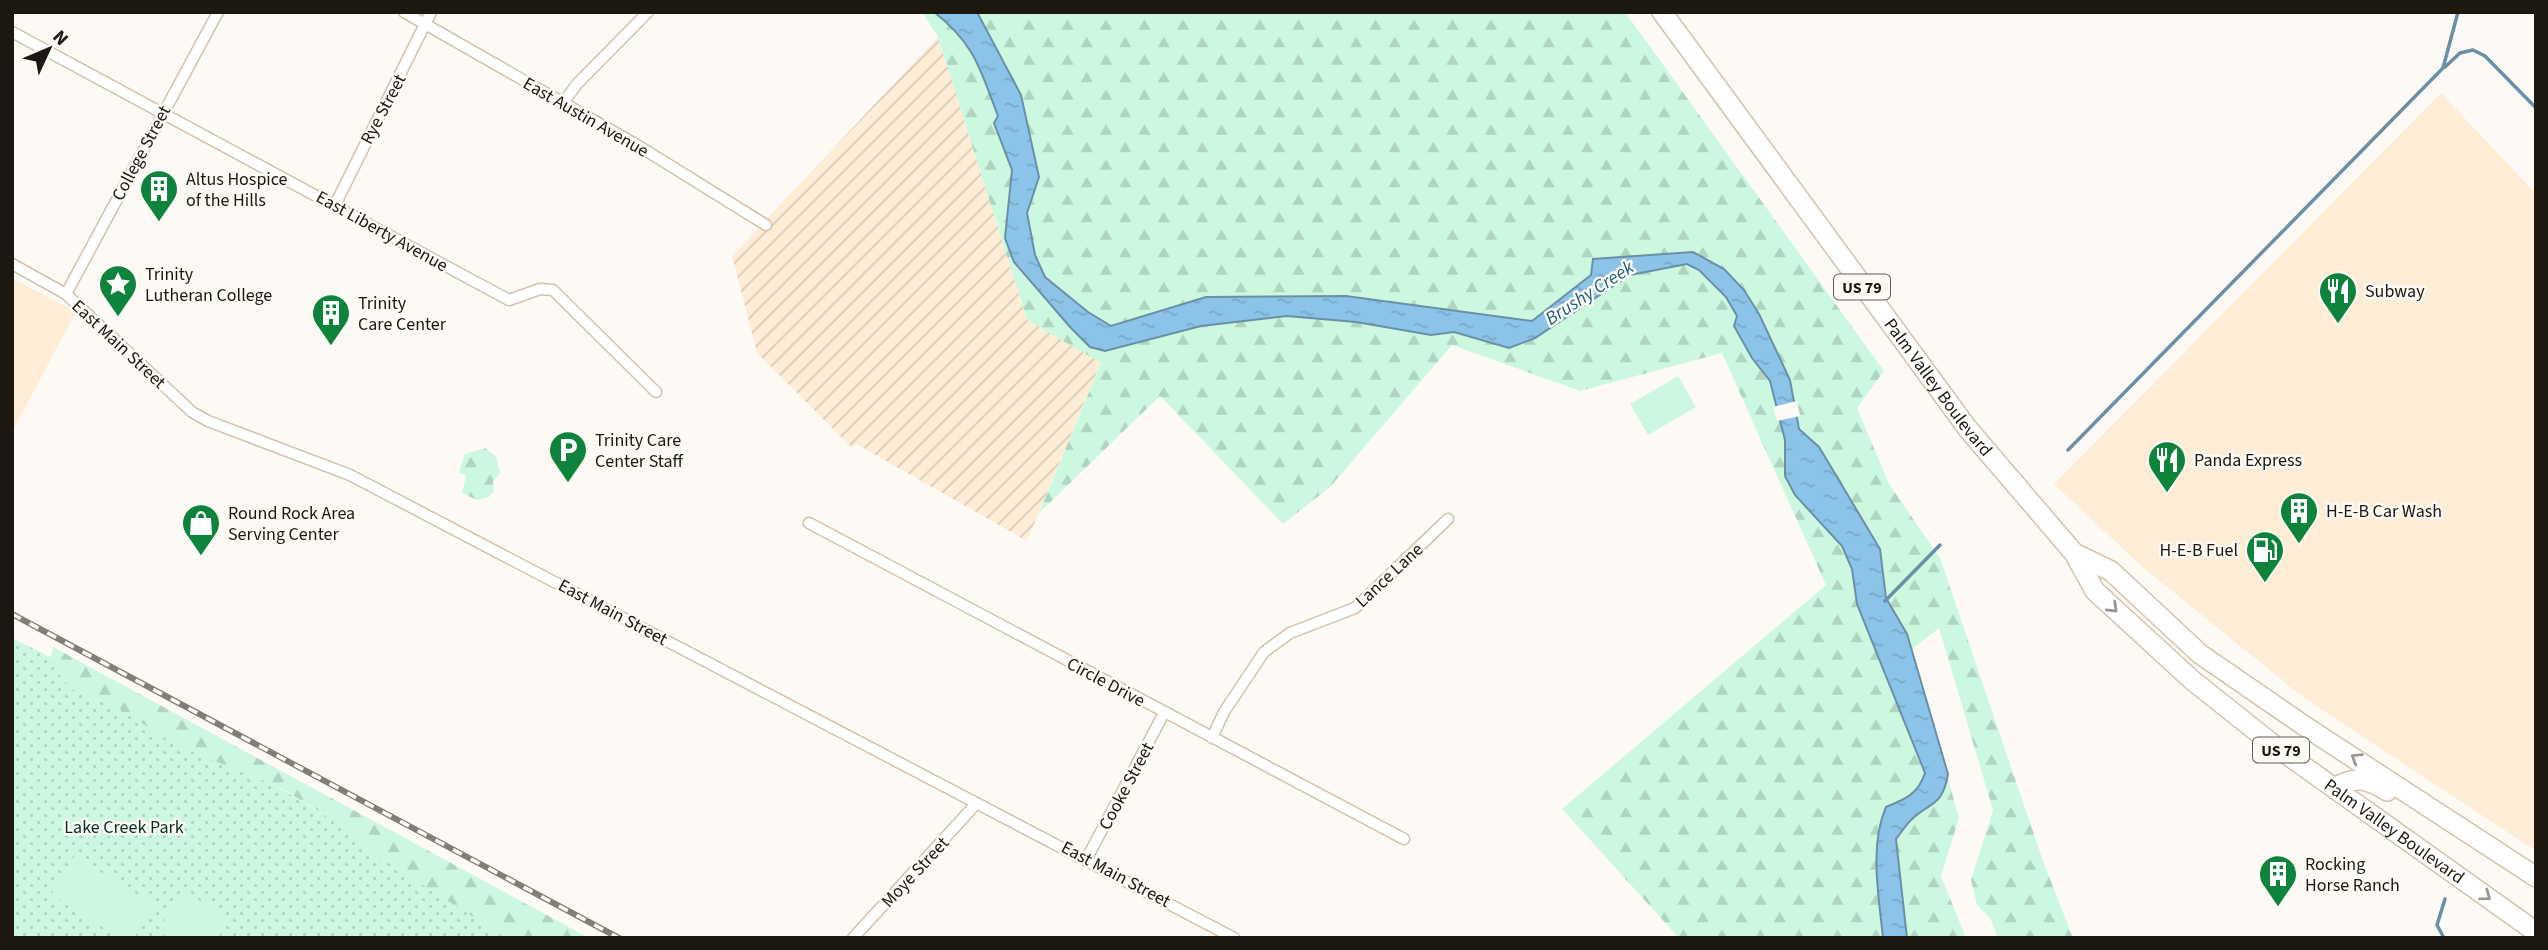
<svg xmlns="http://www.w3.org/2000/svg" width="2548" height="950" viewBox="0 0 2548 950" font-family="'Source Sans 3',sans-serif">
	<defs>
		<pattern id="industrial-furrows" width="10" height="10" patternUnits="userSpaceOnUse" patternTransform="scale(1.75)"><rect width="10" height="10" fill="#feedd6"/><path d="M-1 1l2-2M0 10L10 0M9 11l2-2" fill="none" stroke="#d9cab6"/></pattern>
		<pattern id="green-dots" width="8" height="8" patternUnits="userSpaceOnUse" patternTransform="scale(1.75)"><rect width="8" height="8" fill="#cdf8e0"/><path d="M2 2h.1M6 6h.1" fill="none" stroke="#afd4bf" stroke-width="1.8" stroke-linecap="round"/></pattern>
		<pattern id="forest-firs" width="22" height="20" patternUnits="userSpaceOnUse" patternTransform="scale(1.75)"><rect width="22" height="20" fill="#cdf8e0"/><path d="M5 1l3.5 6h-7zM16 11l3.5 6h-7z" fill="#afd4bf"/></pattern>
		<pattern id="water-ripples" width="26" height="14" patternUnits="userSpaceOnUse" patternTransform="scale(1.75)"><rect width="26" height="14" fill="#8cc4e9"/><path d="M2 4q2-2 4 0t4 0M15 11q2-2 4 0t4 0" fill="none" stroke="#78a8c7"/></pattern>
	</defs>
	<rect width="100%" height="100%" fill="#fdfaf5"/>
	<!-- built -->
	<path fill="#feedd6" d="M 2441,93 L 2536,194 L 2536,851 L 2304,698 L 2140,565 L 2054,484 Z
		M 12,278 L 76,312 L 12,432 Z"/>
	<!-- industrial -->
	<path fill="url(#industrial-furrows)" d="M 938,37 L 1027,320 L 1101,362 L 1027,541 L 856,444 L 852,448 L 757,353 L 732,256 Z"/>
	<!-- green -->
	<path fill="url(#green-dots)" d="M 12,638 L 97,680 L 532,938 L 12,938 Z"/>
	<!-- forest -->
	<path fill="url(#forest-firs)" d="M 922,12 L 1625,12 L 1884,371 L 1857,408 L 1889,484 L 1940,558 L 2043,861 L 2073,938 L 1998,938 L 1990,918 L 1977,905 L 1971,880 L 1993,810 L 1939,628 L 1912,649 L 1959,818 L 1941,876 L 1966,938 L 1679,938 L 1562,809 L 1826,585 L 1722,353 L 1580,391 L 1452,345 L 1330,487 L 1283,524 L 1160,396 L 1039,513 L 1101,363 L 1027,320 L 938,37 Z
		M 485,448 L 496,456 L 500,473 L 493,481 L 494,491 L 489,497 L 477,500 L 462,493 L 466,476 L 459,472 L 465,454 Z
		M 53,647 L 589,938 L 506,938 L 376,855 L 322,813 L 279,787 L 178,746 L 116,707 L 71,689 L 50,663 Z"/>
	<!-- pitch -->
	<path fill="#cdf8e0" d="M 1678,376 L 1696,407 L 1648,435 L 1630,404 Z
		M 74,856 L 154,905 L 134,938 L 120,938 L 51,895 Z
		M 182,890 L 229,918 L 218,938 L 170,938 L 158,931 Z"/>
	<!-- water -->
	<path fill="url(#water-ripples)" stroke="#6a90a8" stroke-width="2" d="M 934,12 L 977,12 L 1021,95 L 1039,177 L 1027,213 L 1035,255 L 1045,277 L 1088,312 L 1111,326 L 1206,297 L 1346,296 L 1532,321 L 1591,275 L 1593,259 L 1693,252 L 1724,269 L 1744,290 L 1759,314 L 1790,380 L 1799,429 L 1819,447 L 1880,549 L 1886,598 L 1907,634 L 1948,774 C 1942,809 1929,801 1910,821 C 1905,826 1901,833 1896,839 L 1907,938 L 1883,938 C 1879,897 1869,846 1886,807 C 1906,799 1918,794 1925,773 L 1857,604 L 1852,569 L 1842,546 L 1795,495 L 1785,476 L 1785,440 L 1770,381 L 1752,358 L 1734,326 L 1737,316 L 1726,297 L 1699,270 L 1687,264 L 1630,275 L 1535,338 L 1509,348 L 1454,332 L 1431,335 L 1356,322 L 1287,316 L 1201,326 L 1105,351 L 1090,347 L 1070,327 L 1014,262 L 1005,238 L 1012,170 L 994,123 L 998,116 C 980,69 975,44 934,12 Z"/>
	<!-- pier -->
	<path fill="#fdfaf5" d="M 1797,401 L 1800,416 L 1777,421 L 1773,407 Z"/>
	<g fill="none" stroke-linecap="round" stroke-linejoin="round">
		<!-- stream -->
		<path stroke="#6a90a8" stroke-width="3.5" d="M 2445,67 L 2460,53 L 2473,50 L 2485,56 L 2536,108
			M 2068,450 L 2443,68 L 2458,12
			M 1885,601 L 1940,545
			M 2444,938 L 2437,925 L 2445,899"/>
		<defs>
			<path id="minor" d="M 404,12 L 637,145 L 766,225
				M 12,32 L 509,300 L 540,289 L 553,290 L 656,392
				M 563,103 L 577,84 L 648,12
				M 335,205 L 431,12
				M 12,264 L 66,294 L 192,412 L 208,421 L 350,475 L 1234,938
				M 66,294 L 218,12
				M 809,523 L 1404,839
				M 1212,738 L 1224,712 L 1264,652 L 1290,633 L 1355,608 L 1448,519
				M 1087,858 L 1164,713
				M 853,938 L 976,804"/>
			<g id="trunk">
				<path id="s1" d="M 1662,12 L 1968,429 L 2074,553 L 2095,591 L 2192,680 L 2275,746 L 2536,932"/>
				<path d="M 2074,553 L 2111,571 L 2200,654 L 2309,729 L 2536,877"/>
				<path d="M 2334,788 C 2356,776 2366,778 2387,791"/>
			</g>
		</defs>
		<!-- minor casing -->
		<use href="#minor" stroke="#d2c2ad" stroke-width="13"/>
		<!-- trunk casing -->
		<use href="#trunk" stroke="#d2c2ad" stroke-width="22"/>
		<!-- minor -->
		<use href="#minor" stroke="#fff" stroke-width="10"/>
		<!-- trunk -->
		<use href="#trunk" stroke="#fff" stroke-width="19"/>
		<defs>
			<path id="rail" d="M 12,614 L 619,938"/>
		</defs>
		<!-- rail casing -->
		<use href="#rail" stroke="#827e77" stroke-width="6"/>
		<!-- rail -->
		<use href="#rail" stroke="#fdfaf5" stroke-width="3.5" stroke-dasharray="10" stroke-linecap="butt"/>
	</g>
	<!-- one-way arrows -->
	<defs><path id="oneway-chevron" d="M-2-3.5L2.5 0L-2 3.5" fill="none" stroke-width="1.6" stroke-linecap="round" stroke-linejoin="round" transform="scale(1.75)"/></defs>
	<g stroke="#999793">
		<use href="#oneway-chevron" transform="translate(2113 608) rotate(44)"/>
		<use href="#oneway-chevron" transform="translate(2356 758) rotate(-148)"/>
		<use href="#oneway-chevron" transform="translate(2486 896) rotate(36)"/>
	</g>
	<!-- icons -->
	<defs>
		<symbol id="building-pin" viewBox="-11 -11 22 30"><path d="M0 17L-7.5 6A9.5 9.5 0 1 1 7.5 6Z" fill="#0e833b" stroke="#fdfaf5"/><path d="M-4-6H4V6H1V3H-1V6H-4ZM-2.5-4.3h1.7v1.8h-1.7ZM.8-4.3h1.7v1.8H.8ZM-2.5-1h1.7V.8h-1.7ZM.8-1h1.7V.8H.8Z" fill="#fff"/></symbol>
		<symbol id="sight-pin" viewBox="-11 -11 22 30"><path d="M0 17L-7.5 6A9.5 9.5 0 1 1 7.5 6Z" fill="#0e833b" stroke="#fdfaf5"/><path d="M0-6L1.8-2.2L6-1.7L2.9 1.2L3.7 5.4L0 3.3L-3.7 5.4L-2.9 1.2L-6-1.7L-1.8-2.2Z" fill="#fff"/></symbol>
		<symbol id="restaurant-pin" viewBox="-11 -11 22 30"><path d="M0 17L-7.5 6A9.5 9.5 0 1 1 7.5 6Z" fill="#0e833b" stroke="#fdfaf5"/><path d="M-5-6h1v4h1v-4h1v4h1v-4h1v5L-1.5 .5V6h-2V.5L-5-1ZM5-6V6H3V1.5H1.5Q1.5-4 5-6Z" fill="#fff"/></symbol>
		<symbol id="parking-pin" viewBox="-11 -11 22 30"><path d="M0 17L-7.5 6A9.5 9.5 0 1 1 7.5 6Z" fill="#0e833b" stroke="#fdfaf5"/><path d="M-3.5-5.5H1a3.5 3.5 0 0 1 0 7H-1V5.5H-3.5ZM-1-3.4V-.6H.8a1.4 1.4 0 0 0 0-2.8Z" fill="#fff"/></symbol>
		<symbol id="shop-pin" viewBox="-11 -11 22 30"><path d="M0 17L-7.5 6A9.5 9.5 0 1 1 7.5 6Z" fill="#0e833b" stroke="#fdfaf5"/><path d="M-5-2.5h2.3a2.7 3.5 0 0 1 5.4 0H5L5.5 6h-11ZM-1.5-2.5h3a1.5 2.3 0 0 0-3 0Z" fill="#fff"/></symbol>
		<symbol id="fuel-pin" viewBox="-11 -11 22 30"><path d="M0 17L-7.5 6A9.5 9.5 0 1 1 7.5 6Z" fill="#0e833b" stroke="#fdfaf5"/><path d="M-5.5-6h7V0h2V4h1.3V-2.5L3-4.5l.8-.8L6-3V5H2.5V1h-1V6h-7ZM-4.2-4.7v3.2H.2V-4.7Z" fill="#fff"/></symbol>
	</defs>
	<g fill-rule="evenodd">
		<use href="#building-pin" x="137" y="167" width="44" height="60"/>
		<use href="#sight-pin" x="96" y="262" width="44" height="60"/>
		<use href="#restaurant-pin" x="2316" y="269" width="44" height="60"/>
		<use href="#building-pin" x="309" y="291" width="44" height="60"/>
		<use href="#parking-pin" x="546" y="428" width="44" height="60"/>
		<use href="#restaurant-pin" x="2145" y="438" width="44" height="60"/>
		<use href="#building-pin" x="2277" y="489" width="44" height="60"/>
		<use href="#shop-pin" x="179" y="501" width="44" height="60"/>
		<use href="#fuel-pin" x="2243" y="528" width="44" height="60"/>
		<use href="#building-pin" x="2256" y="852" width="44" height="60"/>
	</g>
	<g text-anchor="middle" stroke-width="5" stroke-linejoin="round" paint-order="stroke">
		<!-- shield labels -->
		<g fill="#fdfaf5" stroke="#605b54" stroke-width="2">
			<rect x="1834" y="274.5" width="56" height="25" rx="5"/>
			<rect x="2253" y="737.5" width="56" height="25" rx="5"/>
		</g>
		<g font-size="16" font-weight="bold" fill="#1c170f">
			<text x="1862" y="293">US 79</text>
			<text x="2281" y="756">US 79</text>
		</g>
		<!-- street labels -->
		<g font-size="18" fill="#1c170f" stroke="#fdfaf5">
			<text transform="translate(383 109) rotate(-62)" y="6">Rye Street</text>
			<text transform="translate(586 117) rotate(30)" y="6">East Austin Avenue</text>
			<text transform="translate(141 153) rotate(-62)" y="6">College Street</text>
			<text transform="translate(382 231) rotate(29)" y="6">East Liberty Avenue</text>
			<text transform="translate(119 344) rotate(43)" y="6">East Main Street</text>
			<text dy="6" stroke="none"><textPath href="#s1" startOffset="466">Palm Valley Boulevard</textPath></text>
			<text transform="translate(1389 575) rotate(-43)" y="6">Lance Lane</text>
			<text transform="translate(613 612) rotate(28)" y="6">East Main Street</text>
			<text transform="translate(1106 682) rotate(28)" y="6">Circle Drive</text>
			<text transform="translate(1126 786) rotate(-62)" y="6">Cooke Street</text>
			<text dy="6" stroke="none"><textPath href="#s1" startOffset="1108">Palm Valley Boulevard</textPath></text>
			<text transform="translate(915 872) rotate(-47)" y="6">Moye Street</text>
			<text transform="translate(1116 874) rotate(28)" y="6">East Main Street</text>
		</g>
		<!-- poi labels -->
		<g font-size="18" fill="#1c170f" stroke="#fdfaf5" text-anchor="start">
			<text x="186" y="185">Altus Hospice<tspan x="186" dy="21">of the Hills</tspan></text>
			<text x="145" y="280">Trinity<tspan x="145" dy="21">Lutheran College</tspan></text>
			<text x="2365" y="297">Subway</text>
			<text x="358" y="309">Trinity<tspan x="358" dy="21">Care Center</tspan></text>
			<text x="595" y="446">Trinity Care<tspan x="595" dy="21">Center Staff</tspan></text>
			<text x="2194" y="466">Panda Express</text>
			<text x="2326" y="517">H-E-B Car Wash</text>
			<text x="228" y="519">Round Rock Area<tspan x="228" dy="21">Serving Center</tspan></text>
			<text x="2238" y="556" text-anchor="end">H-E-B Fuel</text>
			<text x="2305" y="870">Rocking<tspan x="2305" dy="21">Horse Ranch</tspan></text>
		</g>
		<!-- park labels -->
		<g font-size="18" fill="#00331e" stroke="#fdfaf5">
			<text x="124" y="833">Lake Creek Park</text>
		</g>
		<!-- water labels -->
		<g font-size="19" font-style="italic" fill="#1c5d82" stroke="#fdfaf5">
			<text transform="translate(1589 292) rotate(-33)" y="7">Brushy Creek</text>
		</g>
	</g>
	<!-- border -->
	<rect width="2548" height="950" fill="none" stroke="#1c170f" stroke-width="28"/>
	<!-- north arrow -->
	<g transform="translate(49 49) rotate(46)" stroke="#fdfaf5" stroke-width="5" paint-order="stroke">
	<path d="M0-5L12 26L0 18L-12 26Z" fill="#1c170f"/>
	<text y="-10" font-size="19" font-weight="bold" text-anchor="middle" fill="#1c170f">N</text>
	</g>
</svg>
